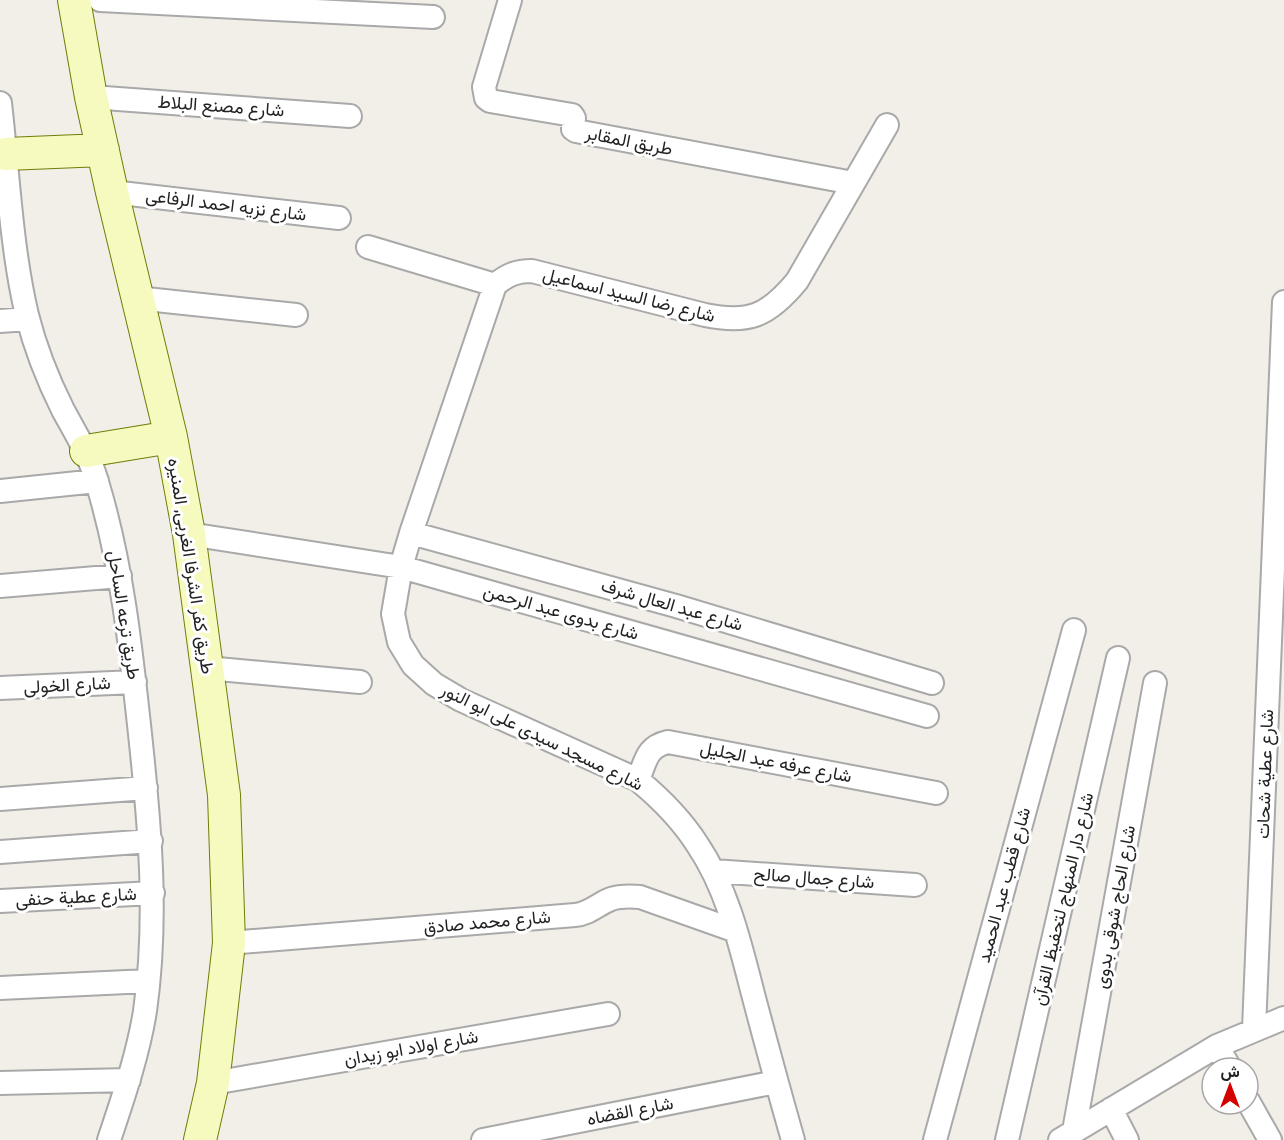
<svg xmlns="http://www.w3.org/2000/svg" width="1284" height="1140" viewBox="0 0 1284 1140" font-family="Roboto,Vazirmatn,sans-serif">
	<rect width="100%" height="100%" fill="#f2efe9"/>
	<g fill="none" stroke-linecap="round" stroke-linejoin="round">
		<defs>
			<path id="street" d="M 100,0 L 433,17
				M 510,0 L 484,87 L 486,98 L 490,101 L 572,115 L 574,118 L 573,129 L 576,131 L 853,183
				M 91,97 L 350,116
				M 0,103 C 8,172 11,248 27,315 C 35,347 48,380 63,410 C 76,434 90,456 97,482 C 122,564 131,650 140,734 C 150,827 158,919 145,1011 C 138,1055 123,1098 109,1140
				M 112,192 L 339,218
				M 368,247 L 495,285
				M 137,298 L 296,315
				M 0,321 L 28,319
				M 0,491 L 97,481
				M 411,533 L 676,606 L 932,683
				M 189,534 L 401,567 L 927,716
				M 0,586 L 120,576
				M 207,668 L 360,682
				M 0,688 L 135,682
				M 638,780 C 646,761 646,747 668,742 L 936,793
				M 0,799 L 146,788
				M 0,852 L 151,841
				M 713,871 L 915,885
				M 0,901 L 153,893
				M 229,943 L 575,915 C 589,914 598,904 611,899 C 620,896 629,896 640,897 L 736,931
				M 0,988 L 148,981
				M 1254,1029 L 1284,302
				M 1217,1046 L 1230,1068
				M 0,1083 L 129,1080
				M 213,1083 L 608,1014
				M 1248,1101 L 1270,1140
				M 1111,1109 L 1127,1140
				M 1074,1131 L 1155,683
				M 483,1140 L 776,1082
				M 793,1140 C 779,1091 766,1043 753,994 C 740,943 727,888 697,844 C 681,819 661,799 638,780 L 461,700 L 434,684 L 413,665 L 399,642 L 393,614 L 401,567 L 411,533 L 495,285 C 507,275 516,271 532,271 L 705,315 C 749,324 768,316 797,281 L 887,125
				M 935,1140 L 1074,630
				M 1007,1140 L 1118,658
				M 1060,1140 L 1217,1046 L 1284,1018"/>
			<path id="secondary" d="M 74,0 L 91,97 L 112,192 L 171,437 L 189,534 L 224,795 L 229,943 L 213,1083 L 200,1140
				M 6,154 L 103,150
				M 86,451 L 171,437"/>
		</defs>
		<!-- street casing -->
		<use href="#street" stroke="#a9a9a9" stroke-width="26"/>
		<!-- secondary casing -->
		<use href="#secondary" stroke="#707d05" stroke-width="34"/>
		<!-- street -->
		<use href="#street" stroke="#fff" stroke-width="22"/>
		<!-- secondary -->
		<use href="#secondary" stroke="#f7fabf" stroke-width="32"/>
	</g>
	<g text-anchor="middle" stroke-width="6" stroke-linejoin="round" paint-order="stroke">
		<!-- street labels -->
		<g font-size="18" fill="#222" stroke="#fff">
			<text transform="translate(221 106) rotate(4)" y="6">شارع مصنع البلاط</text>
			<text transform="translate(629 141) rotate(11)" y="6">طريق المقابر</text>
			<text transform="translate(226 205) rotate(7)" y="6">شارع نزيه احمد الرفاعى</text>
			<text transform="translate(629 295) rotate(14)" y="6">شارع رضا السيد اسماعيل</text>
			<text transform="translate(191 566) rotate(81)" y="6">طريق كفر الشرفا الغربى, المنيره</text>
			<text transform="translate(672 605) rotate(16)" y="6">شارع عبد العال شرف</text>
			<text transform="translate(561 612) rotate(16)" y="6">شارع بدوى عبد الرحمن</text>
			<text transform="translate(124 615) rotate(81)" y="6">طريق ترعه الساحل</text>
			<text transform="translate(67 685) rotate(-3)" y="6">شارع الخولى</text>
			<text transform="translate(542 737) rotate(26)" y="6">شارع مسجد سيدى على ابو النور</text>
			<text transform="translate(776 762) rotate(11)" y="6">شارع عرفه عبد الجليل</text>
			<text transform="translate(1265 774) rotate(-88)" y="6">شارع عطية شحات</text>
			<text transform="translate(814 878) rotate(4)" y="6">شارع جمال صالح</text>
			<text transform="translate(1004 885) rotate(-75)" y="6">شارع قطب عبد الحميد</text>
			<text transform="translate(76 897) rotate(-3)" y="6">شارع عطية حنفى</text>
			<text transform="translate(1063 899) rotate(-77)" y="6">شارع دار المنهاج لتحفيظ القرآن</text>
			<text transform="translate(1115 907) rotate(-80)" y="6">شارع الحاج شوقى بدوى</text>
			<text transform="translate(487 922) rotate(-5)" y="6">شارع محمد صادق</text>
			<text transform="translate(411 1048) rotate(-10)" y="6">شارع اولاد ابو زيدان</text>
			<text transform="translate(630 1111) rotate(-11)" y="6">شارع القضاه</text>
		</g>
	</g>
	<!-- north arrow -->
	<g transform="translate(1230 1086)"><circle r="28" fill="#ffffff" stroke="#a7a7a7" stroke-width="1.5"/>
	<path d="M0-4.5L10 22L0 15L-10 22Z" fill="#d40000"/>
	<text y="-9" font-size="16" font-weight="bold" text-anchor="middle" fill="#222222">ش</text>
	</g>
</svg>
